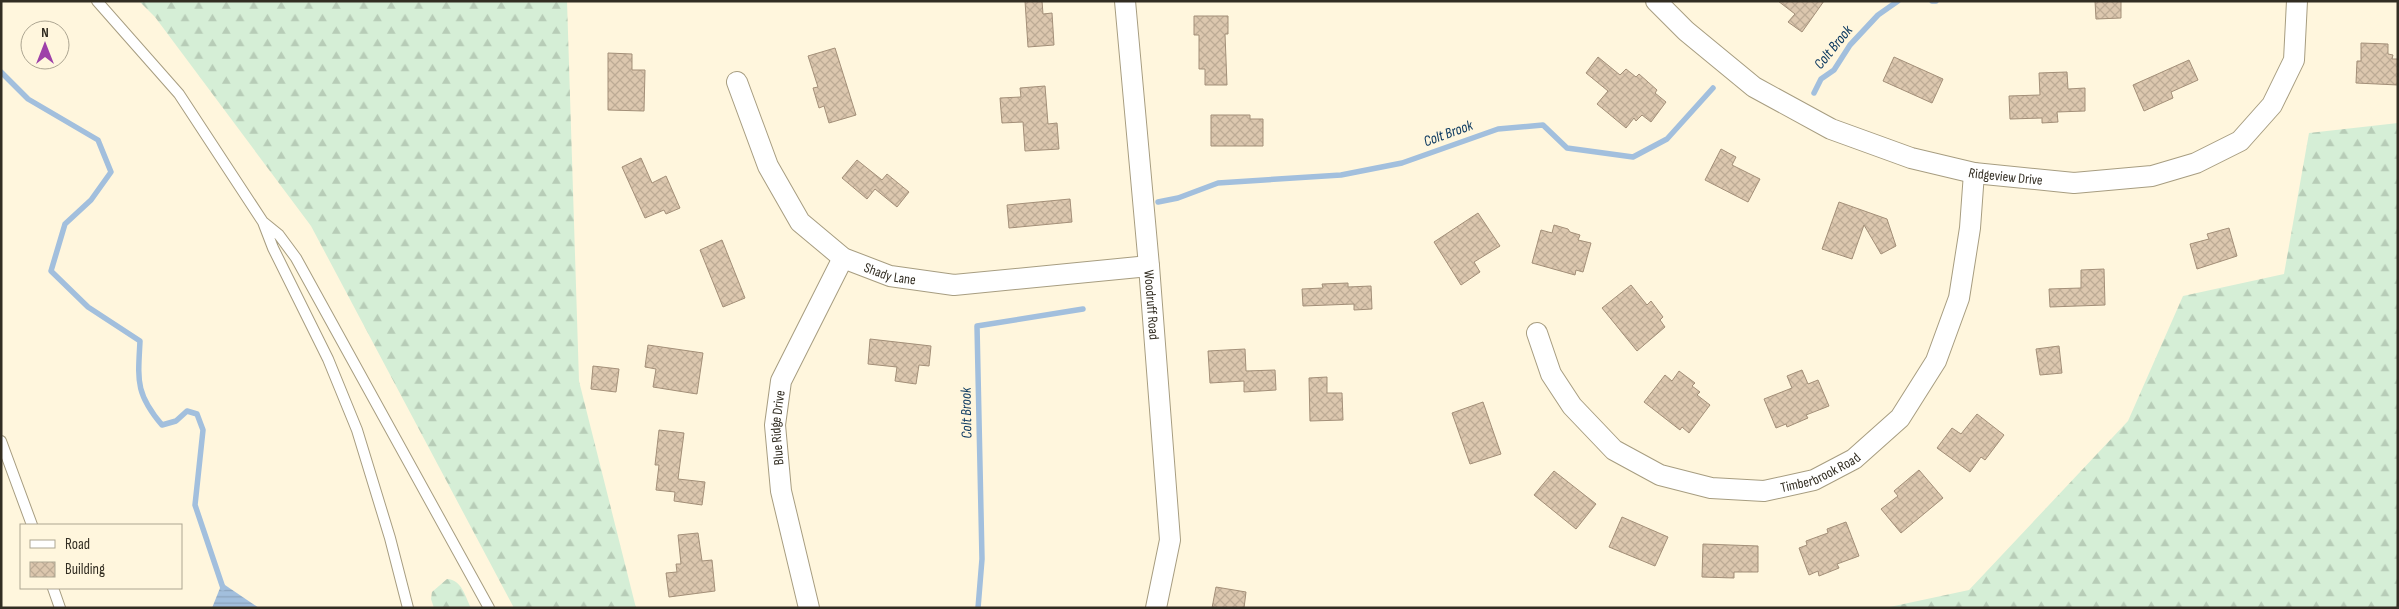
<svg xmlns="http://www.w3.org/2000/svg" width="2399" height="609" viewBox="0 0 2399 609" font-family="'Sofia Sans Condensed',sans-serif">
	<defs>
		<pattern id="forest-firs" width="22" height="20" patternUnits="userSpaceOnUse" patternTransform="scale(1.25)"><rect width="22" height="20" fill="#d5eed6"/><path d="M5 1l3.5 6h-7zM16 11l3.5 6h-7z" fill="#b7ccb7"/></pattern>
		<pattern id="water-rules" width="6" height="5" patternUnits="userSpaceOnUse" patternTransform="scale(1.25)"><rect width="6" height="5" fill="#a2bfdd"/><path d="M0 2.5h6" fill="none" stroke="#8ca4bd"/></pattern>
		<pattern id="building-cross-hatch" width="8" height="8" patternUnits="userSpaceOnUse" patternTransform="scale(1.25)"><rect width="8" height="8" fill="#dcc7ae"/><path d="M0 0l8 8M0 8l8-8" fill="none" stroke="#bdab95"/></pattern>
	</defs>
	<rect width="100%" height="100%" fill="#fff6dd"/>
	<!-- forest -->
	<path fill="url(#forest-firs)" d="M 139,1 L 567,1 L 579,381 L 636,608 L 514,608 L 311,226 L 155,17 Z
		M 2398,123 L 2398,608 L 1885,608 L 1969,590 L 2128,421 L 2183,296 L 2284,274 L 2309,133 Z
		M 447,579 C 462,580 465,596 471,608 L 434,608 L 431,599 L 432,592 Z"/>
	<!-- water -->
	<path fill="url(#water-rules)" d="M 222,583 L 259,608 L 212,608 Z"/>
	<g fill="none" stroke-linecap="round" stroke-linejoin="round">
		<!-- stream -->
		<path stroke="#a2bfdd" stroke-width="5.5" d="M 1932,1 L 1936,1
			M 1,72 L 28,99 L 98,140 L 111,172 L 91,200 L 65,224 L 51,271 L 88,307 L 140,341 C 138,380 135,393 162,425 L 176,421 L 187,411 L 197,414 L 203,430 L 195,505 L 223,588
			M 1814,93 L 1821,79 L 1834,70 L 1850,45 L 1878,15 L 1898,1
			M 1158,202 L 1178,198 L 1218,183 L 1341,175 L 1402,163 L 1498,129 L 1543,125 L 1567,148 L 1633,157 L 1667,139 L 1713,88
			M 978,608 L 982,559 L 977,326 L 1083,309"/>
	</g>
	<!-- building -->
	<path fill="url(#building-cross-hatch)" stroke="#a38f78" d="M 1025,1 L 1042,1 L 1043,14 L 1052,13 L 1054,45 L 1028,47 Z
		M 1778,1 L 1824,1 L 1802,32 L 1788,22 L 1795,14 Z
		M 2095,1 L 2121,1 L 2121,18 L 2096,19 Z
		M 1194,16 L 1228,16 L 1228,34 L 1225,34 L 1227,85 L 1205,85 L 1205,69 L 1199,69 L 1199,35 L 1194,35 Z
		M 2361,43 L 2388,44 L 2388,54 L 2393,55 L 2392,59 L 2398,59 L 2398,85 L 2356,83 L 2357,61 L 2361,61 Z
		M 835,48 L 856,115 L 829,123 L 824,106 L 819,108 L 813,88 L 818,87 L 808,56 Z
		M 608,53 L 632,54 L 632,70 L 645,70 L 644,111 L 608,110 Z
		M 1598,57 L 1620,75 L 1626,69 L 1636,77 L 1639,74 L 1657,90 L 1655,93 L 1666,102 L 1651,122 L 1642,115 L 1636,121 L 1634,118 L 1626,128 L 1597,104 L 1608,91 L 1586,73 Z
		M 1894,57 L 1943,79 L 1932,103 L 1883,81 Z
		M 2189,60 L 2198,80 L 2171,92 L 2173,98 L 2144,111 L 2133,85 Z
		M 2067,72 L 2068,89 L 2085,88 L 2085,111 L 2057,112 L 2058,122 L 2042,123 L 2042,118 L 2010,119 L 2009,96 L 2040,95 L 2039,73 Z
		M 1045,86 L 1048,124 L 1057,123 L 1059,149 L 1025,151 L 1023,122 L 1002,123 L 1000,98 L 1021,97 L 1020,88 Z
		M 1211,115 L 1250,115 L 1250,119 L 1263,119 L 1263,146 L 1211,146 Z
		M 1721,149 L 1736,157 L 1732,165 L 1760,179 L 1748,202 L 1705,180 Z
		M 641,158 L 652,183 L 666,176 L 680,208 L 666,214 L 664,210 L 645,218 L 622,167 Z
		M 857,160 L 882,180 L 887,174 L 909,192 L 897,207 L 875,189 L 867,199 L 842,178 Z
		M 1070,199 L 1072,222 L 1009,228 L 1007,205 Z
		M 1839,202 L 1887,219 L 1896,246 L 1881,254 L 1864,225 L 1852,259 L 1822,249 Z
		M 1478,213 L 1500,246 L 1474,262 L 1480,272 L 1461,285 L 1434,242 Z
		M 1554,225 L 1568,229 L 1570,232 L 1580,235 L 1578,240 L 1591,243 L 1583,272 L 1576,270 L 1575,275 L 1532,263 L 1541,230 L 1552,233 Z
		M 2229,228 L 2237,256 L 2197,269 L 2190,244 L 2209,239 L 2207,234 Z
		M 722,240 L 745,298 L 723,307 L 700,250 Z
		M 2104,269 L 2105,305 L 2050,307 L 2049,289 L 2081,288 L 2081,270 Z
		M 1348,283 L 1348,287 L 1371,286 L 1372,309 L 1354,310 L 1354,304 L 1303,306 L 1302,289 L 1323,288 L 1322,284 Z
		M 1631,285 L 1647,305 L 1651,301 L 1663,317 L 1660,320 L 1665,327 L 1637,351 L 1602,308 Z
		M 870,339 L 931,346 L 929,366 L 919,365 L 916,384 L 895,381 L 897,367 L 868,364 Z
		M 648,345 L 703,353 L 697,394 L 653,387 L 656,369 L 645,367 Z
		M 2059,346 L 2062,373 L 2040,375 L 2036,349 Z
		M 1245,349 L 1246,371 L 1275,370 L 1276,390 L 1244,392 L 1244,381 L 1210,383 L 1208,351 Z
		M 593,366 L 619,369 L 616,392 L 591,389 Z
		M 1802,370 L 1808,384 L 1818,380 L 1829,406 L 1806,415 L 1808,418 L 1787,427 L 1786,424 L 1776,428 L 1764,399 L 1792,388 L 1787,376 Z
		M 1679,371 L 1695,383 L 1692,386 L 1700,392 L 1697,395 L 1710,405 L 1689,433 L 1682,427 L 1680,430 L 1644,402 L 1665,375 L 1672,381 Z
		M 1327,377 L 1327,393 L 1342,393 L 1343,420 L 1310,421 L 1309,378 Z
		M 1483,402 L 1501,454 L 1470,464 L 1452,413 Z
		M 1977,414 L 2004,435 L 1985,460 L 1981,457 L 1970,472 L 1937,448 L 1952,428 L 1961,434 Z
		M 659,430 L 684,433 L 678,479 L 705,482 L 702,505 L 674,501 L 675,492 L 656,490 L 659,465 L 655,465 Z
		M 1919,470 L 1943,498 L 1901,533 L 1881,509 L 1898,496 L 1894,491 Z
		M 1554,471 L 1596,504 L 1576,529 L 1534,495 Z
		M 1622,517 L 1668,537 L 1655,566 L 1609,547 Z
		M 1846,522 L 1859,556 L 1837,564 L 1839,568 L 1819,576 L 1818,571 L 1809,575 L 1799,548 L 1807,545 L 1806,541 L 1828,533 L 1827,529 Z
		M 698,533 L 702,561 L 712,560 L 715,591 L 669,597 L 666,573 L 677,572 L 676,564 L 681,564 L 678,535 Z
		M 1703,544 L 1758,546 L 1758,572 L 1734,572 L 1734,578 L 1702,577 Z
		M 1216,587 L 1246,592 L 1244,608 L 1212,608 Z"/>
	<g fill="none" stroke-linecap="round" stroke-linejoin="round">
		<defs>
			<path id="service" d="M 97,1 L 179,94 L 263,222 L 273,248 L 328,359 L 357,430 L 390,538 L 408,608
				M 263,222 L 279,235 L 296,258 L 489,608
				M 1,441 L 32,525
				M 53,588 L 60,608"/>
			<g id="minor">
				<path id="s1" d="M 1125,1 L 1149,266 L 1170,540 L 1156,608"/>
				<path id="s2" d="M 1656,1 L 1686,31 L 1754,87 L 1831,129 L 1911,158 L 1974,173 L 2074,183 L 2152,176 L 2196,163 L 2240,141 L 2272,105 L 2294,60 L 2297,1"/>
				<path id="s3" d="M 737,82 L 768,166 L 800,222 L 843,258 L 890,276 L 954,285 L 1149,266"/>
				<path id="s4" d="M 1537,333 L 1551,374 L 1572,406 L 1614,450 L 1660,475 L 1711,488 L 1764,491 L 1814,480 L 1854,459 L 1900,418 L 1936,361 L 1959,298 L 1970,228 L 1974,173"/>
				<path id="s5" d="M 809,608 L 781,491 L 775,425 L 781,381 L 843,258"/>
			</g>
		</defs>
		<!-- service casing -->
		<use href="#service" stroke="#a79d80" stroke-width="12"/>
		<!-- minor casing -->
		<use href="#minor" stroke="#a79d80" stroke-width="22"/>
		<!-- service -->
		<use href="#service" stroke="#fff" stroke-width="10"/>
		<!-- minor -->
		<use href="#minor" stroke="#fff" stroke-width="20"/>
	</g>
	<g text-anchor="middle" stroke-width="4" stroke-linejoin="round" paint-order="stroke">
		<!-- street labels -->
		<g font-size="14" fill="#322d22" stroke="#fff6dd">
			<text dy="5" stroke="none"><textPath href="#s2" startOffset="400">Ridgeview Drive</textPath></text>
			<text dy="5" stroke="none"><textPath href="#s3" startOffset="260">Shady Lane</textPath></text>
			<text dy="5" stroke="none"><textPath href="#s1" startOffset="305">Woodruff Road</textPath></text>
			<text dy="5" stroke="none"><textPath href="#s5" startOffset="184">Blue Ridge Drive</textPath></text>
			<text dy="5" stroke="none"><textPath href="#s4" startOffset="360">Timberbrook Road</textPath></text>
		</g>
		<!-- water labels -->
		<g font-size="15" font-style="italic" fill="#0c3960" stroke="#fff6dd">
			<text transform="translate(1833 47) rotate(-51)" y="5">Colt Brook</text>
			<text transform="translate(1448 133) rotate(-20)" y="5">Colt Brook</text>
			<text transform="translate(966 413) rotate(-91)" y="5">Colt Brook</text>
		</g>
	</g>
	<!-- border -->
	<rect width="2399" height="609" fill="none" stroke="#322d22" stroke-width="5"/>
	<!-- legend -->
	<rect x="20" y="524" width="162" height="65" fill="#fff6dd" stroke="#ada692"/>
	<rect x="30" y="540" width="25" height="8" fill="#ffffff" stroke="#ada692"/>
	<text x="65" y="549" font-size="15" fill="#322d22">Road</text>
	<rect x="30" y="562" width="25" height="15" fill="url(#building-cross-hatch)" stroke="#ada692"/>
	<text x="65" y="574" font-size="15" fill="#322d22">Building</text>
	<!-- north arrow -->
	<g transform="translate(45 45)"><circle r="24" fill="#fff6dd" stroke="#ada692"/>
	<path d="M0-4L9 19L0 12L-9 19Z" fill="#9e40a9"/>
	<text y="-8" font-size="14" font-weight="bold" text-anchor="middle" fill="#322d22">N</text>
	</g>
</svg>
